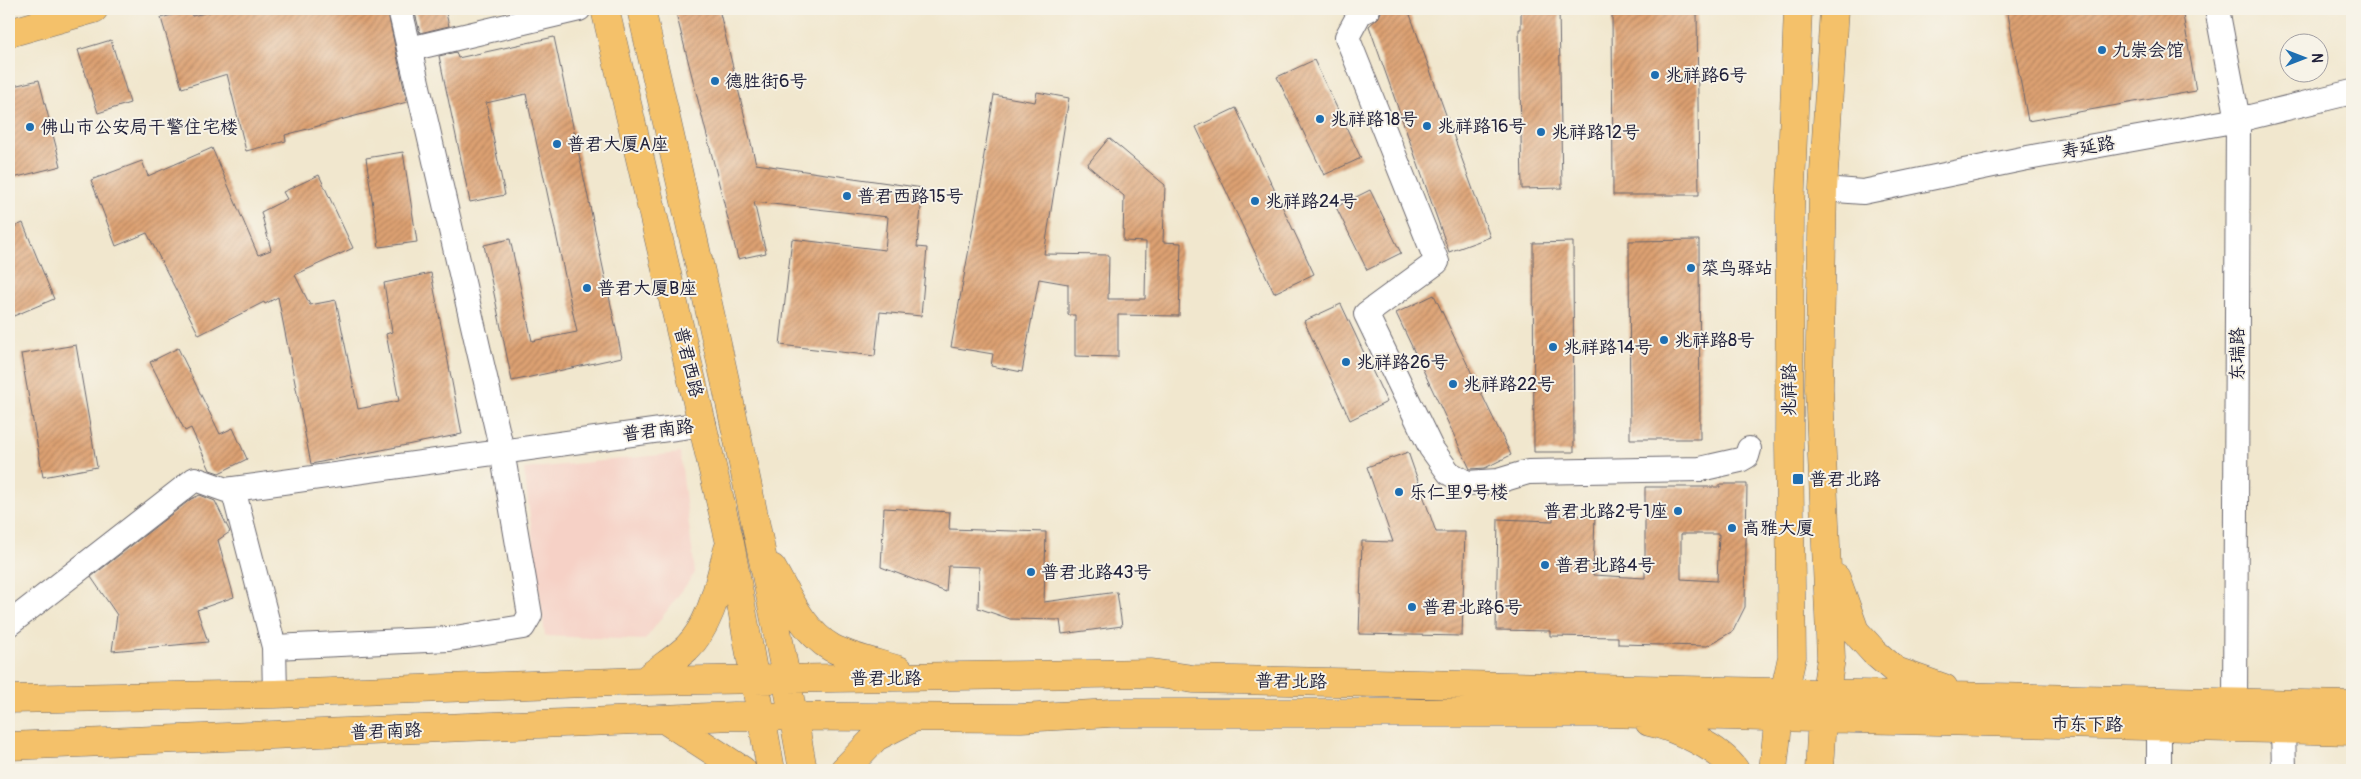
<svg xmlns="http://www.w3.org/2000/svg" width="2361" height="779" viewBox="0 0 2361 779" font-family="Pangolin,'LXGW WenKai TC',sans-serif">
	<defs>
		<pattern id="building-hatch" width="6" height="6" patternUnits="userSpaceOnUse" patternTransform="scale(1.25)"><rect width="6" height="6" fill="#dda172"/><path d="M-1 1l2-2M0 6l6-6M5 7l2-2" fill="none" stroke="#b3835f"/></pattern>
	</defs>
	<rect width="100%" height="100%" fill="#f7f3e8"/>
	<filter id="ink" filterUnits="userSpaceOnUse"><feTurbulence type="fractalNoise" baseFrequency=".02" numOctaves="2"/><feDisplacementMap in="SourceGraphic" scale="10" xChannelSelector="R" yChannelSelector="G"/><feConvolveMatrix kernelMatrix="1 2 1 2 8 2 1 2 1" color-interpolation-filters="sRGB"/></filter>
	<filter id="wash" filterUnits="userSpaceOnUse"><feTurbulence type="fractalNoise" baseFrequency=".0096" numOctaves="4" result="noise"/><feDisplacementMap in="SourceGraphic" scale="20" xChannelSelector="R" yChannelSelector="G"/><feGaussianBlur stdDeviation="1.12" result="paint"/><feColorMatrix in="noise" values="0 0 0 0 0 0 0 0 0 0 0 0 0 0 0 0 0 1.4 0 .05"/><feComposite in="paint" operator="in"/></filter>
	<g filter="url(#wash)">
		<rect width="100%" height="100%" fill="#f1e7ce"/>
		<!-- built -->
		<path fill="#f6d1c6" d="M 680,453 L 695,573 L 645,640 L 545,636 L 524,469 Z"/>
		<g id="blocks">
			<!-- building -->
			<path fill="url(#building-hatch)" fill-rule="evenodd" d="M 222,9 L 387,9 L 407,102 L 285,135 L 286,141 L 246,151 L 227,74 L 182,88 L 161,18 L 190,10 L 192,16 Z
				M 414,9 L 445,9 L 449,26 L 420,33 Z
				M 675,9 L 719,9 L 756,164 L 923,188 L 917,247 L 927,248 L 921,316 L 880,312 L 875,356 L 780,345 L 792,239 L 885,250 L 888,217 L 754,202 L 766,253 L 738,259 Z
				M 1382,9 L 1408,9 L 1490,237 L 1449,252 L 1369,26 L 1379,17 Z
				M 1521,9 L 1559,9 L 1562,188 L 1522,189 L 1519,29 L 1521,29 Z
				M 1612,9 L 1697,9 L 1699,195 L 1613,195 Z
				M 2007,9 L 2182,9 L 2196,91 L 2028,121 Z
				M 554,37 L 622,357 L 512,381 L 484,245 L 510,239 L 532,341 L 577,332 L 526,94 L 486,103 L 505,195 L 470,202 L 439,56 L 456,52 L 458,58 Z
				M 111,40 L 130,103 L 98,113 L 78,50 Z
				M 1314,60 L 1361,158 L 1324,175 L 1277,77 Z
				M 39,80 L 61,166 L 9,179 L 9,87 Z
				M 1037,92 L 1069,98 L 1044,254 L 1109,255 L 1108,299 L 1145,299 L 1146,242 L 1123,241 L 1124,196 L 1087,165 L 1109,138 L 1165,185 L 1163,242 L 1181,243 L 1179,316 L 1118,315 L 1118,357 L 1075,356 L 1075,315 L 1068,315 L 1068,284 L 1039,279 L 1022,372 L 991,366 L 993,354 L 951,347 L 985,162 L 983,161 L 994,95 L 1035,102 Z
				M 1236,108 L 1314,274 L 1274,293 L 1196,127 Z
				M 212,148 L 258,255 L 271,250 L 261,212 L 287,199 L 283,192 L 319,175 L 353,248 L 295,275 L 310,305 L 336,300 L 358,409 L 399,401 L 386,334 L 392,332 L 384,283 L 431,273 L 462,434 L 311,464 L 278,297 L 265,304 L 264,302 L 199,335 L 147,233 L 116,246 L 91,180 L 142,161 L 148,176 Z
				M 403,152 L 417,242 L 379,247 L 366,158 Z
				M 1370,190 L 1401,253 L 1367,270 L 1336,207 Z
				M 23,223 L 54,299 L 9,318 L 9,229 Z
				M 1699,240 L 1700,439 L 1630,439 L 1629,241 Z
				M 1573,242 L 1574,452 L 1534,452 L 1533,243 Z
				M 1434,295 L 1511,455 L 1485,468 L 1470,469 L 1396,313 Z
				M 1341,304 L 1387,402 L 1350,420 L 1304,321 Z
				M 76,345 L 97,467 L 43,477 L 21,354 Z
				M 178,348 L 220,434 L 233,428 L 247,459 L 219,473 L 210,470 L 191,428 L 185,431 L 150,362 Z
				M 1408,452 L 1436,532 L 1465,532 L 1462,636 L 1359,634 L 1362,541 L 1393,542 L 1367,467 Z
				M 1720,484 L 1747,484 L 1745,607 L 1733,631 L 1707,646 L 1618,644 L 1618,637 L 1550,636 L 1550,631 L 1496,630 L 1498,519 L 1553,521 L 1553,515 L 1595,516 L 1593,575 L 1645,578 L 1645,487 L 1720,487 ZM 1681,534 L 1719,534 L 1717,581 L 1681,579 Z
				M 200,495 L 215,501 L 230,532 L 218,540 L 234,597 L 197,610 L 208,642 L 112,651 L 117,615 L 91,577 L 191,499 Z
				M 884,508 L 950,512 L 949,529 L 1046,532 L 1044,602 L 1117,592 L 1122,626 L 1062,634 L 1060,620 L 1010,619 L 978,608 L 979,567 L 948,566 L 946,592 L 881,567 Z"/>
		</g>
	</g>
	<g filter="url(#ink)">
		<use href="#blocks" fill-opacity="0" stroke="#6a676e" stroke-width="1"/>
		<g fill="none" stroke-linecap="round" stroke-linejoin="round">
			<defs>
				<path id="minor" d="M 1368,9 L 1360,13 L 1347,37 L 1437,262 L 1366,314 L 1431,448 L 1449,473 L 1467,483 L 1498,481 L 1528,472 L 1700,469 L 1740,460 L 1747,456 L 1749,449
					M 2217,9 L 2238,120 L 2235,702
					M 410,49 L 579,9
					M 1823,189 L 1863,192 L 2022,159 L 2238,120 L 2352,92
					M 233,489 L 274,647 L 275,694
					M 9,624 L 195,479 L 226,490 L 704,424
					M 274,647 L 449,639 L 523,627 L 530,615 L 502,451 L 400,9
					M 2159,725 L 2159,770
					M 2283,728 L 2284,770"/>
				<path id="major" d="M 605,9 L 730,543 L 771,770
					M 641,9 C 699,262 758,515 803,770
					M 9,33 L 94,9
					M 772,568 C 788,596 803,632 832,648 C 849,657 880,664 899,670
					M 1836,578 L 1855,631 L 1874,652 L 1896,671 L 1944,688
					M 644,681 C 657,670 674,660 687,648 C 713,622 718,583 728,549
					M 9,699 L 275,694 L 644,681 L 1152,673 L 1193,679 L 2352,705
					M 664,719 L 742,770
					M 1649,722 C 1675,727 1720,748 1735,770
					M 9,746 L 734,716 L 1021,718 L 1111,713 L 1603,713 L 2352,731
					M 844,770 L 876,737 L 911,719
					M 1773,770 L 1779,716 L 1792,657 L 1789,444 L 1790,212 L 1798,9
					M 1819,770 L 1822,718 L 1831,658 L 1819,389 L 1823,189 L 1834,9"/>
			</defs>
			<!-- minor casing -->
			<use href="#minor" stroke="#6a676e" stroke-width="26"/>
			<!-- major casing -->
			<use href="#major" stroke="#6a676e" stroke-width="29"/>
			<!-- minor -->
			<use href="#minor" stroke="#fff" stroke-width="24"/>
			<!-- major -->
			<use href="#major" stroke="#f4c16a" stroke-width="28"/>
		</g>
	</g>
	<!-- markers -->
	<g fill="#1f6fb2" stroke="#f7f3e8" stroke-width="2">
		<circle cx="2102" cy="50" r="5"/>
		<circle cx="1655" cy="75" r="5"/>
		<circle cx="715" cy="81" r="5"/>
		<circle cx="1320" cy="119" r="5"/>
		<circle cx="1427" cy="126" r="5"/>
		<circle cx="30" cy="127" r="5"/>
		<circle cx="1541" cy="132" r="5"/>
		<circle cx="557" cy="144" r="5"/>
		<circle cx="847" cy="196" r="5"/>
		<circle cx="1255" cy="201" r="5"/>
		<circle cx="1691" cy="268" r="5"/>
		<circle cx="587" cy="288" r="5"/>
		<circle cx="1664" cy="340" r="5"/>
		<circle cx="1553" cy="347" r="5"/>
		<circle cx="1346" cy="362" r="5"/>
		<circle cx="1453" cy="384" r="5"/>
		<rect x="1792" y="473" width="12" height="12" rx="2.5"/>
		<circle cx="1399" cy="492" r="5"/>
		<circle cx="1678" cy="511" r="5"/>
		<circle cx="1732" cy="528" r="5"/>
		<circle cx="1545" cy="565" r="5"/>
		<circle cx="1031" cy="572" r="5"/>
		<circle cx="1412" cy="607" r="5"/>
	</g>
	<g text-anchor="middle" stroke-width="4" stroke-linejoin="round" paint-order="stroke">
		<!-- poi labels -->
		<g font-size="18" fill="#22223b" stroke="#f7f3e8" text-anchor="start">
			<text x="2112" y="56">九崇会馆</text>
			<text x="1665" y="81">兆祥路6号</text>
			<text x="725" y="87">德胜街6号</text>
			<text x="1330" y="125">兆祥路18号</text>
			<text x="1437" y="132">兆祥路16号</text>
			<text x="40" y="133">佛山市公安局干警住宅楼</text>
			<text x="1551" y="138">兆祥路12号</text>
			<text x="567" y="150">普君大厦A座</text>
			<text x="857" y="202">普君西路15号</text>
			<text x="1265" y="207">兆祥路24号</text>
			<text x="1701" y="274">菜鸟驿站</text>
			<text x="597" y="294">普君大厦B座</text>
			<text x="1674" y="346">兆祥路8号</text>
			<text x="1563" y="353">兆祥路14号</text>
			<text x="1356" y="368">兆祥路26号</text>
			<text x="1463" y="390">兆祥路22号</text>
			<text x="1809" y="485">普君北路</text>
			<text x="1409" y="498">乐仁里9号楼</text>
			<text x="1668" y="517" text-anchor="end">普君北路2号1座</text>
			<text x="1742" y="534">高雅大厦</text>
			<text x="1555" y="571">普君北路4号</text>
			<text x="1041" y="578">普君北路43号</text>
			<text x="1422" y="613">普君北路6号</text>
		</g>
		<!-- street labels -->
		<g font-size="18" fill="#22223b" stroke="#f7f3e8">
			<text transform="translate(2088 147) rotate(-10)" y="6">寿延路</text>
			<text transform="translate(2237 354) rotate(-90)" y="6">东瑞路</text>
			<text transform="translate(689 362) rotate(77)" y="6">普君西路</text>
			<text transform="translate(1789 390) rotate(-90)" y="6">兆祥路</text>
			<text transform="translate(658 430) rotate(-7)" y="6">普君南路</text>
			<text x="886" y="684">普君北路</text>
			<text transform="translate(1291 681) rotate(1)" y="6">普君北路</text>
			<text transform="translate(2087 724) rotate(1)" y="6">市东下路</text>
			<text transform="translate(386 731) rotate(-2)" y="6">普君南路</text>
		</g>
	</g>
	<!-- margin -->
	<rect width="2361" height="779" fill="none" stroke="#f7f3e8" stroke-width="30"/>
	<!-- north arrow -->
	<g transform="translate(2304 58) rotate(90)"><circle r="24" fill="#f7f3e8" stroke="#a29fa3"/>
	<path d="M0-4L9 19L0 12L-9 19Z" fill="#1f6fb2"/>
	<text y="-8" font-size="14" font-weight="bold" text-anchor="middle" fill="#22223b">N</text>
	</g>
</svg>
